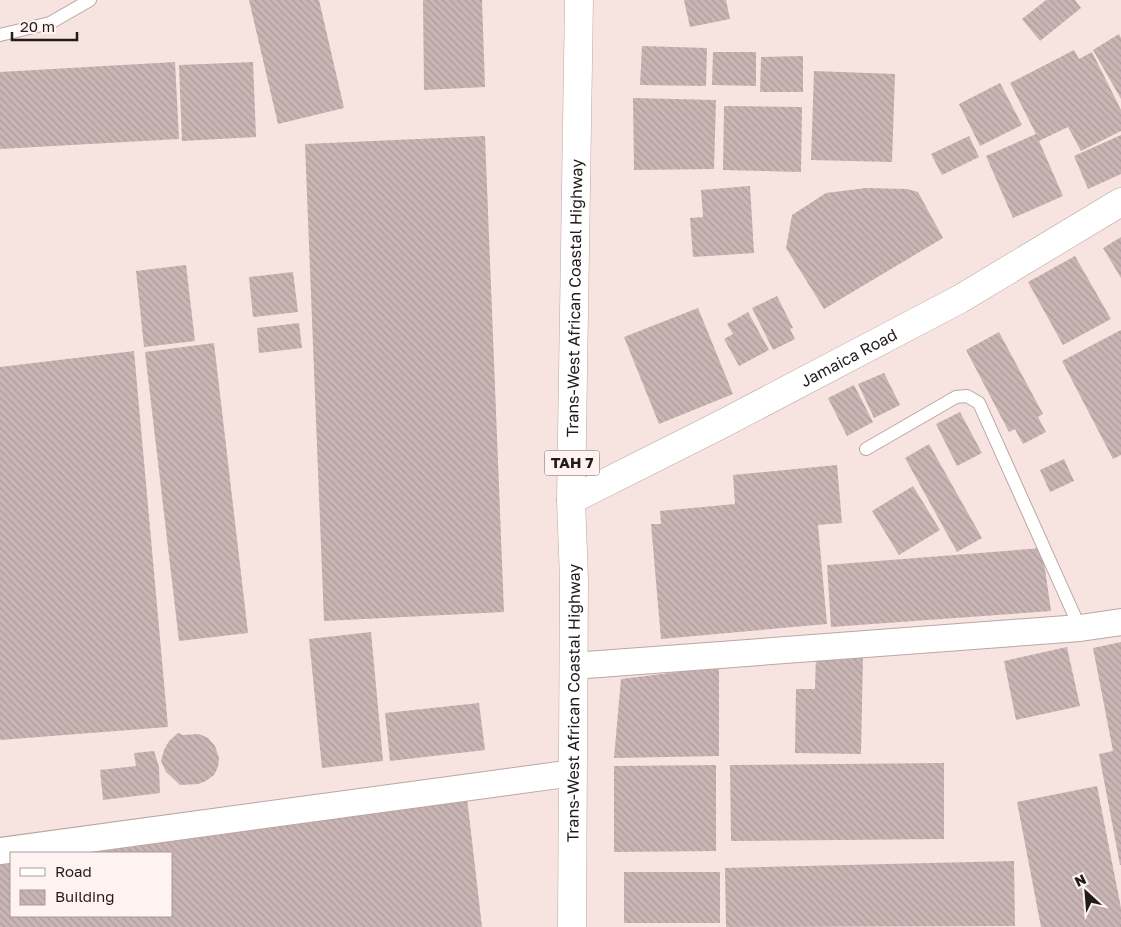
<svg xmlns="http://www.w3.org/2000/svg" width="1121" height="927" viewBox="0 0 1121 927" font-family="'Golos Text',sans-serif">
	<defs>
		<pattern id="building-back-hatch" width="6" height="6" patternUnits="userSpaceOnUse" patternTransform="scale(1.25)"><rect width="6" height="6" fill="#c9b5b3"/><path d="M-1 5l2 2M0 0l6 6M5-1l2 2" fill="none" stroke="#ac9b99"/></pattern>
	</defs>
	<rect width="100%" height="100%" fill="#f7e3e0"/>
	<!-- building -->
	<path fill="url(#building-back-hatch)" d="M 249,0 L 319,0 L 344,108 L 278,124 Z
		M 423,0 L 482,0 L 485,87 L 424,90 Z
		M 684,0 L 726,0 L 730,19 L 690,27 Z
		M 1046,0 L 1075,0 L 1081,8 L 1040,41 L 1022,19 Z
		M 1119,34 L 1121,38 L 1121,99 L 1093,50 Z
		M 642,46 L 707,48 L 706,86 L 640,85 Z
		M 1074,50 L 1079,59 L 1092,52 L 1121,110 L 1121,131 L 1081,151 L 1068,127 L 1039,141 L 1063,196 L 1013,218 L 986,156 L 1036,134 L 1010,83 Z
		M 713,52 L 756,52 L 756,86 L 712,85 Z
		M 803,56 L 803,92 L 760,92 L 761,57 Z
		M 175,62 L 179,139 L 0,149 L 0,72 Z
		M 253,62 L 256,137 L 182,141 L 179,65 Z
		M 814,71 L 895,74 L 892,162 L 811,160 Z
		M 1000,83 L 1022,125 L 980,146 L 959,104 Z
		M 633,98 L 716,100 L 714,169 L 634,170 Z
		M 724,106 L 802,107 L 801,172 L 723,170 Z
		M 1121,135 L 1121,174 L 1088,189 L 1074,156 Z
		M 485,136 L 504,612 L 324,621 L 305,144 Z
		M 969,136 L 979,157 L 942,175 L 931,154 Z
		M 750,186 L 754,253 L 693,257 L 690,218 L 703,217 L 701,190 Z
		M 866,188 L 907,189 L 918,192 L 943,238 L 824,309 L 786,248 L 792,215 L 826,193 Z
		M 1121,237 L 1121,278 L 1103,248 Z
		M 1075,256 L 1111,319 L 1063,345 L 1028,282 Z
		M 186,265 L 195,341 L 144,347 L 136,271 Z
		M 293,272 L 298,312 L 253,317 L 249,277 Z
		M 777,296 L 793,328 L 790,329 L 795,339 L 773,350 L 752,308 Z
		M 698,308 L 733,394 L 659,424 L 624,337 Z
		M 748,312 L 769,350 L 739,366 L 724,339 L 733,334 L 727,324 Z
		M 299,323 L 302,348 L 259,353 L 257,328 Z
		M 1121,330 L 1121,455 L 1113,459 L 1062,361 Z
		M 999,332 L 1043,414 L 1038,417 L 1046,432 L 1023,444 L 1015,429 L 1009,432 L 966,350 Z
		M 214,343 L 248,633 L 179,641 L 145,352 Z
		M 134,351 L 168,727 L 0,740 L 0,367 Z
		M 884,373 L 900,405 L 874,418 L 858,384 Z
		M 854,385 L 873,422 L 847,436 L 828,398 Z
		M 960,412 L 982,453 L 957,466 L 936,424 Z
		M 929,444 L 982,538 L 957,552 L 905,458 Z
		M 1064,459 L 1074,481 L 1050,492 L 1040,470 Z
		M 837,465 L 842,523 L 818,525 L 827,624 L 661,639 L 651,524 L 661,524 L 660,511 L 735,504 L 733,475 Z
		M 913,486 L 940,530 L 899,555 L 872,511 Z
		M 1042,548 L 1051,611 L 831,627 L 827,565 Z
		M 371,632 L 383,761 L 322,768 L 309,639 Z
		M 1121,642 L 1121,865 L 1120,865 L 1099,754 L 1113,751 L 1093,648 Z
		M 1067,647 L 1080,706 L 1016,720 L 1004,661 Z
		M 816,654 L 863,655 L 861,754 L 795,753 L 796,689 L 815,689 Z
		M 719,667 L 719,756 L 614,758 L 621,679 Z
		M 479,703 L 485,750 L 390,761 L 385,713 Z
		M 178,733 L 183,735 L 199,734 L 208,738 L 215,746 L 219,758 L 218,767 L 214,775 L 206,781 L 198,784 L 180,785 L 166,772 L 161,761 L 164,750 L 169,741 Z
		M 154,751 L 159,767 L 160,793 L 103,800 L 100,770 L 136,766 L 134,753 Z
		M 944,763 L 944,839 L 731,841 L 730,765 Z
		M 716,765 L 716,851 L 614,852 L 614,766 Z
		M 1097,786 L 1121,908 L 1121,927 L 1041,927 L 1017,802 Z
		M 467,798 L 482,927 L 0,927 L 0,857 L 11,856 L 11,916 L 171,916 L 171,853 L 42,853 Z
		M 1014,861 L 1015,926 L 726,927 L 725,868 Z
		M 624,872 L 720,872 L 720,923 L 624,923 Z"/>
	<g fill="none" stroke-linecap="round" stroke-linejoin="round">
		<defs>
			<path id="service" d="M 0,35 L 50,23 L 90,0
				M 866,449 L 956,397 L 967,396 L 979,403 L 1080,628"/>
			<path id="minor" d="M 573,666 L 1080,628 L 1121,622
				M 0,851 L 573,773"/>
			<g id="tertiary">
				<path id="s1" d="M 571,500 L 724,423 L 960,299 L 1121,202"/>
			</g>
			<g id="trunk">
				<path id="s2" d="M 572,927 L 574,579 L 571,500 L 579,0"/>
			</g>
		</defs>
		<!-- service casing -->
		<use href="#service" stroke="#baa7a4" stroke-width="14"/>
		<!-- minor casing -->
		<use href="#minor" stroke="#baa7a4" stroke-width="28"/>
		<!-- tertiary casing -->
		<use href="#tertiary" stroke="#baa7a4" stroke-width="29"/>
		<!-- trunk casing -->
		<use href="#trunk" stroke="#baa7a4" stroke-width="29"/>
		<!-- service -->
		<use href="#service" stroke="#fff" stroke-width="12"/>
		<!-- minor -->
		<use href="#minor" stroke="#fff" stroke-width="26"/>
		<!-- tertiary -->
		<use href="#tertiary" stroke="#fff" stroke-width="28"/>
		<!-- trunk -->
		<use href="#trunk" stroke="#fff" stroke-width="28"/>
	</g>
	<g text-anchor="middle" stroke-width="4.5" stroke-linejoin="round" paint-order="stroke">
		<!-- shield labels -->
		<rect fill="#fff3f1" stroke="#645c5a" stroke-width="1" x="544.5" y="450.5" width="55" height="25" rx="4"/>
		<g font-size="15" font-weight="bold" fill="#221b1a">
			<text x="572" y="468">TAH 7</text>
		</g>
		<!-- street labels -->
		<g font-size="16" fill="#221b1a" stroke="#fff3f1">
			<text dy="6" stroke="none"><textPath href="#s2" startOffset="629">Trans-West African Coastal Highway</textPath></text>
			<text dy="6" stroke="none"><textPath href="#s1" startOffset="312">Jamaica Road</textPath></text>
			<text dy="6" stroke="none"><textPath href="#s2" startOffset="224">Trans-West African Coastal Highway</textPath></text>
		</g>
	</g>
	<!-- legend -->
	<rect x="10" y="852" width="162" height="65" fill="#fff3f1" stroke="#a79d9b"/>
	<rect x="20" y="868" width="25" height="8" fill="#ffffff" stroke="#a79d9b"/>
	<text x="55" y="877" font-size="15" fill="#221b1a">Road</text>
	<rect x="20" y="890" width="25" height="15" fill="url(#building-back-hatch)" stroke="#a79d9b"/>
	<text x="55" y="902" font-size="15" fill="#221b1a">Building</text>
	<!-- north arrow -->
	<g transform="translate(1086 892) rotate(334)" stroke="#fff3f1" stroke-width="4" paint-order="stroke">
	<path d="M0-4L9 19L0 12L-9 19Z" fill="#221b1a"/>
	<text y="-8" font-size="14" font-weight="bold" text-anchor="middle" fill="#221b1a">N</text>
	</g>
	<!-- scale -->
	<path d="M12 32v8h65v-8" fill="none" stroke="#221b1a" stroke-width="2.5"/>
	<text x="20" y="32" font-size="15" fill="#221b1a" stroke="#fff3f1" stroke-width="4" paint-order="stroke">20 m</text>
</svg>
